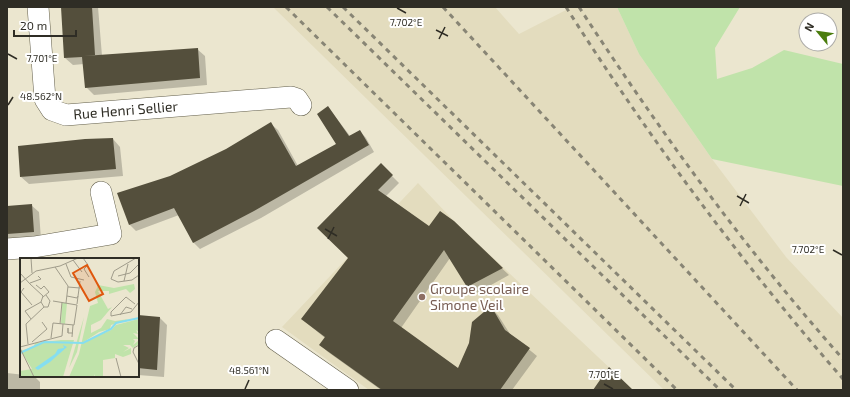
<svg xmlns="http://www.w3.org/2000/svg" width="850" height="397" viewBox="0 0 850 397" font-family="'Exo 2',sans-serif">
	<rect width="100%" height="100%" fill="#ebe6cf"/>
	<!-- built -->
	<path fill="#e3dcbe" d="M 273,7 L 495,7 L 519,34 L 572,7 L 617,7 L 639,54 L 712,159 L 786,257 L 843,318 L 843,390 L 664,390 Z
		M 418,183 L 453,220 L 633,390 L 369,390 L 282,327 Z"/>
	<!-- green -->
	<path fill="#c0e3aa" d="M 617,7 L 740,7 L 715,48 L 717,79 L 752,68 L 784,50 L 843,64 L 843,186 L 712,159 L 639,54 Z"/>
	<!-- shadow -->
	<path fill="#0003" d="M 62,7 L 98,7 L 102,56 L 197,49 L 205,56 L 207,85 L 94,95 L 86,87 L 84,64 L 73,65 L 65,58 Z
		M 328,107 L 350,136 L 360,131 L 366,138 L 374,152 L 261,218 L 200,249 L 194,243 L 179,215 L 136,231 L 129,224 L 170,177 L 226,150 L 271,124 L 278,130 L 298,166 L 337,144 Z
		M 113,139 L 120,147 L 123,176 L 29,184 L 21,177 Z
		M 381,165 L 399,183 L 386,196 L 429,227 L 453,222 L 509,275 L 475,294 L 468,287 L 450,258 L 401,328 L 459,369 L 491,308 L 498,315 L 510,334 L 537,356 L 512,390 L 381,390 L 328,352 L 320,345 L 325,338 L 302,319 L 349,258 Z
		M 31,205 L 39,212 L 41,239 L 7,242 L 7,207 Z
		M 138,316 L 160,318 L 167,325 L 164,377 L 138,375 Z
		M 7,373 L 34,376 L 40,382 L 40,390 L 7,390 Z"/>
	<!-- building -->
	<path fill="#544f3c" d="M 61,7 L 92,7 L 95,55 L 84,56 L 198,48 L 200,78 L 85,88 L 82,57 L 64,58 Z
		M 328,106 L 349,136 L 360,130 L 369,145 L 254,211 L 193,243 L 174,208 L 129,225 L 117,193 L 170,176 L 226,149 L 271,122 L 296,166 L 336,144 L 317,114 Z
		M 113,138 L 116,169 L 20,177 L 18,146 L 85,139 Z
		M 381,163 L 393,175 L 378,190 L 429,226 L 440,211 L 454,221 L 503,268 L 467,287 L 444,250 L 393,321 L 458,368 L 469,343 L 472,322 L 491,306 L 505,330 L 530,348 L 500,390 L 382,390 L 319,345 L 325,337 L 301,319 L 348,258 L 317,228 Z
		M 32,204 L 34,232 L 7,234 L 7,206 Z
		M 138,315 L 160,317 L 157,370 L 138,368 Z
		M 609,367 L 633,390 L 593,390 Z"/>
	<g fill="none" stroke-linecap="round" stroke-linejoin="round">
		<defs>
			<g id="minor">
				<path id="s1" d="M 38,7 L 45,99 L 52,110 L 66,115 L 291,97 L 297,99 L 301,105"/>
				<path d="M 7,249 L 34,247 L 111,234 L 101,192"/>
				<path d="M 276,340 L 348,390"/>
			</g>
		</defs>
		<!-- minor casing -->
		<use href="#minor" stroke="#635f4b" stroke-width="22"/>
		<!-- minor -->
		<use href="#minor" stroke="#fff" stroke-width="21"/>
		<!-- rail -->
		<path stroke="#888575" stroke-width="3" stroke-dasharray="5 5" stroke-linecap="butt" d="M 286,7 L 677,390
			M 327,7 L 720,390
			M 343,7 L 736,390
			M 443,7 L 797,390
			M 566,7 C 649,138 741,262 843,379
			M 579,7 C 659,130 745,249 843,359"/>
	</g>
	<!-- ticks -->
	<path fill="none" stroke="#2f2d25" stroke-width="1.5" d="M 397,8 L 406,13M 436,30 L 448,36M 439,39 L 445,27M 8,54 L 17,59M 8,105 L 13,97M 737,196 L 749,203M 740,206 L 746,194M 325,229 L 337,236M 328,239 L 334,227M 833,250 L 842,255M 604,384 L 613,389M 245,389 L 249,380"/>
	<!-- markers -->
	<circle fill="#8d6e63" stroke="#fff" stroke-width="1.5" cx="422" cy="297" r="4"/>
	<g text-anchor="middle" stroke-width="4" stroke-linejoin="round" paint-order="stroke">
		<!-- street labels -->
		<g font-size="14" fill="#2f2d25" stroke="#fff">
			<text dy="5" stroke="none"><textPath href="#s1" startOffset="180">Rue Henri Sellier</textPath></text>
		</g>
		<!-- education labels -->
		<g font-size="14" fill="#785e54" stroke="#fff" text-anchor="start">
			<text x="430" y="294">Groupe scolaire<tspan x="430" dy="16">Simone Veil</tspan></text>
		</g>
	</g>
	<!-- overview -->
	<g transform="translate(20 258)">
		<rect width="119" height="119" fill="#ebe6cf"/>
		<path d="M 114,26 L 115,31 L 110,35 L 106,31 L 89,36 L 89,33 L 78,33 L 88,51 L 92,49 L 81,62 L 71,67 L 71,75 L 81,70 L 87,61 L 95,63 L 109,61 L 91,67 L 90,71 L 79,74 L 62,85 L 91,72 L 96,67 L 119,61 L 119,74 L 116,72 L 118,76 L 113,75 L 119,81 L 113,81 L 115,83 L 113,87 L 118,83 L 119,86 L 113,90 L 110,87 L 103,87 L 109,90 L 103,94 L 111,90 L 111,96 L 103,99 L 95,96 L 95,100 L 83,102 L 83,119 L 75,119 L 74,116 L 74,119 L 49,119 L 59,96 L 70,48 L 78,45 L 75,34 L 77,30 L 78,27 L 94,30 ZM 42,45 L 47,45 L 45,66 L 41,65 ZM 64,59 L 57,94 L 49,110 L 52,100 ZM 41,82 L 54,82 L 43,119 L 0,119 L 0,113 L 12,111 L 1,93 L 14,88 L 15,85 Z" fill="#c0e3aa"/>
		<path d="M 43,87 L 47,89 L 30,104 L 18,112 L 15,110 L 35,96 L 38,91 L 44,90 Z" fill="#85def0"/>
		<path fill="none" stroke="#85def0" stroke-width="2" d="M 0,95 L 24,84 L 63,85 L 91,71 L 96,65 L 119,60"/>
		<path fill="none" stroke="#a09c8b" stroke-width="1" d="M 11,0 L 12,15M 63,0 L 68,7 L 64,11 L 69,19M 116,0 L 94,13 L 91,21 L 98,24 L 112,22 L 119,17M 53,2 L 62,14M 46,6 L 51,19 L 64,22M 35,9 L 48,28 L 46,45M 0,15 L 10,26M 98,18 L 110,15 L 119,6M 104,23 L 108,6M 0,25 L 16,13 L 40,8 L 58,0M 10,25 L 21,21 L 18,18M 16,27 L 21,31 L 24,28 L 29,34 L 23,39M 48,29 L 60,30M 4,30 L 1,34 L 12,47M 47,38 L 57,40 L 58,38M 57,46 L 60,23M 115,46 L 106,39 L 91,54 L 91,58 L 111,54 L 119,44M 24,49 L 28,49 L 30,43 L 26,37M 100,57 L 106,49 L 112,51M 11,61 L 5,53 L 21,44M 40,66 L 42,44M 48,75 L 48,70 L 48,75 L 53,75M 52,79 L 53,67M 31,80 L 33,65 L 54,67 L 57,47 L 33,43M 12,84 L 27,71 L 22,64M 8,86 L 6,66 L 24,49 L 21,44 L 23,38 L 10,26M 119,87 L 114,90 L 113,94 L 119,106M 0,89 L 42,78 L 43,66M 0,90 L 14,119M 96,100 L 101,119"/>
		<path fill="#df570d" fill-opacity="0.15" stroke="#df570d" stroke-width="2" d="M 67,7 L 83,36 L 69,43 L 53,15 Z"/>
		<rect width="119" height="119" fill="none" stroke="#2f2d25" stroke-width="2"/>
	</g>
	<g font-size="10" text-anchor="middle" fill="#2f2d25" stroke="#fff" stroke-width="4" stroke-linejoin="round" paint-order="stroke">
		<text x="406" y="26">7.702°E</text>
		<text x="42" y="62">7.701°E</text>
		<text x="41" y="100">48.562°N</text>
		<text x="808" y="253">7.702°E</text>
		<text x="249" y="374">48.561°N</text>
		<text x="604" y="378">7.701°E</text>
	</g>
	<!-- border -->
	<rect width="850" height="397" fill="none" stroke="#2f2d25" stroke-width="16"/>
	<!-- north arrow -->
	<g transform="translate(818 32) rotate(299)"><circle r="19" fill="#ffffff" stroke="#acaba8"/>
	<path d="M0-3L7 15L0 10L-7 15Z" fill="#4b7d0e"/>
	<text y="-6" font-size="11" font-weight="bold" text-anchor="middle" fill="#2f2d25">N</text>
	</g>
	<!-- scale -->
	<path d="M14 30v6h62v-6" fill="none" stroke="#2f2d25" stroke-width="2"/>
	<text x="20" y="30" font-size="12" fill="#2f2d25" stroke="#ffffff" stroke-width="3" paint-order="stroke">20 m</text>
</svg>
